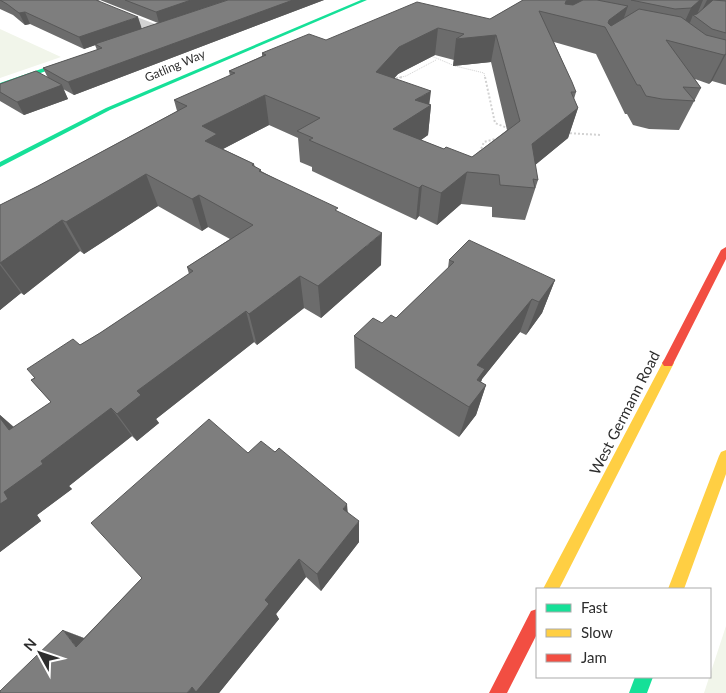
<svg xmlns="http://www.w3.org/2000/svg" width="726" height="693" viewBox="0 0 726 693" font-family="Lato,sans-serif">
	<rect width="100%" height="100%" fill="#fff"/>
	<!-- green -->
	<path fill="#f1f5ea" d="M 0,29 L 61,57 L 0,78 Z
		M 726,626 L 726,693 L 704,693 Z"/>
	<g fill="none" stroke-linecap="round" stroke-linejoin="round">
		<!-- path-far1 -->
		<path stroke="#d2d2d2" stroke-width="1" stroke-dasharray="1 1" stroke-linecap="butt" d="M 429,55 L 455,66 L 484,73 L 485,78
			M 397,78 L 406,76 L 436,60"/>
		<!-- path -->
		<path stroke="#d2d2d2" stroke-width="2" stroke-dasharray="2 2" stroke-linecap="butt" d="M 485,77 L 495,123 L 510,129
			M 392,79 L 403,77
			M 566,133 L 601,135
			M 478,156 L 484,142 L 499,138"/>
		<!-- street -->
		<path fill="#d2d2d2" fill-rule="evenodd" d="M 108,6 L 163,27 L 165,30 L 163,33 L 155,33 L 104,11 L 102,9 L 104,7 Z"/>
		<!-- fast -->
		<path fill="#16e098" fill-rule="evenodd" d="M 361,0 L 367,0 L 110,110 L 0,167 L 0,162 L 106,108 Z
			M 79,56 L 82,58 L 81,59 L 0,87 L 0,83 Z
			M 635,677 L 653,677 L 647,693 L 629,693 Z"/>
		<!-- slow -->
		<path fill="#ffcf43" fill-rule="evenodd" d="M 668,358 L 672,360 L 674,363 L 559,589 L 543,589 L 664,360 Z
			M 726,450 L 726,474 L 684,589 L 668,589 L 719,456 L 721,452 Z"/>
		<!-- jam -->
		<path fill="#f24e42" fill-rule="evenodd" d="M 726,247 L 726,259 L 672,366 L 664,366 L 662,363 L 664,360 L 721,250 Z
			M 537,609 L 537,634 L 507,693 L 489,693 L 531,611 Z"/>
	</g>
	<!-- wall -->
	<path fill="#6c6c6c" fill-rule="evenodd" d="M 0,0 L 324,0 L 74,95 L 63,89 L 68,99 L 24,115 L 0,101 L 0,84 L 48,78 L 43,68 L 97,50 L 95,45 L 84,49 L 30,24 L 25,25 L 13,15 L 0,9 ZM 100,0 L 158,23 L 142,29 L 98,1 Z
		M 523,0 L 726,0 L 726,85 L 712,81 L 709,84 L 695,79 L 701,88 L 679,130 L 649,129 L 633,125 L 627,114 L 625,114 L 596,54 L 554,42 L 576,92 L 574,99 L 578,108 L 568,138 L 535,165 L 538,180 L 525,220 L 492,217 L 492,207 L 461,204 L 437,225 L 419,216 L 416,220 L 312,171 L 312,167 L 300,162 L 298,138 L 269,125 L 223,149 L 254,164 L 255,167 L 261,170 L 261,171 L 338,212 L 381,265 L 321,318 L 304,308 L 257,345 L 254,342 L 156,419 L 159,423 L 137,441 L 132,436 L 69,486 L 72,489 L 37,515 L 41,521 L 0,552 L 0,415 L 14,427 L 51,402 L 31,380 L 80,345 L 100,333 L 189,274 L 187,267 L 230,239 L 208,227 L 202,231 L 158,206 L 84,254 L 80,251 L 24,295 L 21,293 L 0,310 L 0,205 L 38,186 L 177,111 L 174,100 L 230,76 L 229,71 L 262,56 L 262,53 L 326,40 L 490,19 ZM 435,55 L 454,60 L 453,66 L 491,62 L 507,130 L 472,157 L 444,149 L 421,140 L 428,135 L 431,105 L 394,78 L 398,74 Z
		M 449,260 L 555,280 L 542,313 L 526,335 L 520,332 L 482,379 L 481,382 L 486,385 L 476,415 L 459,437 L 355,368 L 354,336 L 396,318 L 448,268 Z
		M 248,453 L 348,512 L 359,542 L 321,591 L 306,577 L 276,614 L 279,619 L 219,693 L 63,630 L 84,638 L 142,578 Z"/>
	<!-- shaded-wall -->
	<path fill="#585858" d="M 191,0 L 227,0 L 159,23 L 156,12 Z
		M 293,0 L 324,0 L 74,95 L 68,82 Z
		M 568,0 L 583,0 L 562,16 L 566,1 Z
		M 700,0 L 703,0 L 696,17 L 693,15 L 689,25 L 679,34 L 691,8 Z
		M 707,0 L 715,0 L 700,14 Z
		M 628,6 L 619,32 L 606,29 L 609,20 Z
		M 25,12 L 30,24 L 25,25 L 19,13 Z
		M 138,17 L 142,29 L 84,49 L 79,37 Z
		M 438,28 L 435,55 L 398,74 L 376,100 L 376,72 L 399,47 Z
		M 496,35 L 491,62 L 453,66 L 456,39 Z
		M 726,54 L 712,81 L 709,84 L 724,55 Z
		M 62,85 L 68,99 L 24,115 L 17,102 Z
		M 431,91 L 429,107 L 431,105 L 428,135 L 392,160 L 393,129 L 415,100 Z
		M 265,95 L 269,125 L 221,150 L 205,141 L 202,126 Z
		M 578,108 L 568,138 L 523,175 L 532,144 Z
		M 467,172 L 461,204 L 437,225 L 441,193 Z
		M 146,174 L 158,206 L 84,254 L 66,222 Z
		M 422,185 L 419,216 L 416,220 L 419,188 Z
		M 199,195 L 208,227 L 202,231 L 192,199 Z
		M 62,220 L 80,251 L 24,295 L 0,263 Z
		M 382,233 L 381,265 L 321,318 L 318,286 Z
		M 0,265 L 21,293 L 0,310 Z
		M 300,276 L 304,308 L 257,345 L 249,314 Z
		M 555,280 L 542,313 L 526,335 L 539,302 Z
		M 532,299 L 520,332 L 482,379 L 475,399 L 486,385 L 476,415 L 459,437 L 469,407 L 477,365 Z
		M 246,311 L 254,342 L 156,419 L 159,423 L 137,441 L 117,414 L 137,391 Z
		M 111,408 L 132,436 L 69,486 L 72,489 L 37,515 L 41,521 L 0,552 L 0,504 L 4,492 L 41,461 Z
		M 0,415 L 25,438 L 39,457 L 0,421 Z
		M 347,504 L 349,526 L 343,509 Z
		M 359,521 L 359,542 L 321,591 L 317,574 Z
		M 299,559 L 306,577 L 276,614 L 279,619 L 219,693 L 187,693 Z
		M 63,630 L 94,642 L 76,647 Z"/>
	<!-- building -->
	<path fill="#7e7e7e" stroke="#585858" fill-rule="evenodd" d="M 0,0 L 96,0 L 138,17 L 79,37 L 25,12 L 19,13 L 7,4 Z
		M 125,0 L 191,0 L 156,12 Z
		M 228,0 L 293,0 L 68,82 L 43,68 L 102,48 L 95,44 Z
		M 523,0 L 568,0 L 566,1 L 565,4 L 573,5 L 583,0 L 597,0 L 628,6 L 609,20 L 608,23 L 611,26 L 639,9 L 681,17 L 706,35 L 726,40 L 726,54 L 724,55 L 666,40 L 701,88 L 683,87 L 695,101 L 662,99 L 646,96 L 640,85 L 637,85 L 605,27 L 539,11 L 572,82 L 576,92 L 571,92 L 578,108 L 532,144 L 538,180 L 533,179 L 535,188 L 500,185 L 499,175 L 467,172 L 441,193 L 422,185 L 419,188 L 309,140 L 313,138 L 297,131 L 320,118 L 265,95 L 202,126 L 217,134 L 205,141 L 254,164 L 252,165 L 261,170 L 259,171 L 338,208 L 335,210 L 382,233 L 318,286 L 300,276 L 249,314 L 246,311 L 137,391 L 141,395 L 117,414 L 111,408 L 41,461 L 43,464 L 4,492 L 8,499 L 0,504 L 0,418 L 9,430 L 51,402 L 31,380 L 35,378 L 27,369 L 73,339 L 80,345 L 100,333 L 193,271 L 187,267 L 253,225 L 199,195 L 192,199 L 146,174 L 66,222 L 62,220 L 0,263 L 0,205 L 38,186 L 187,106 L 174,100 L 235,73 L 229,71 L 266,55 L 262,53 L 309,34 L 326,40 L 417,2 L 490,19 ZM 438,28 L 464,34 L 456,39 L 496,35 L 520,121 L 472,157 L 446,147 L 444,149 L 393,129 L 431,105 L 415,100 L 431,91 L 376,72 L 399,47 Z
		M 631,0 L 700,0 L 691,8 L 675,9 Z
		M 713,0 L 726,1 L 726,33 L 712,29 L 693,15 L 697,14 Z
		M 36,71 L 62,85 L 17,102 L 0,92 L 0,84 Z
		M 469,240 L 555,280 L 539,302 L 532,299 L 477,365 L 485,369 L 477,380 L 486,385 L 469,407 L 354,336 L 373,318 L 382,323 L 391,315 L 396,318 L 454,262 L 449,260 Z
		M 209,419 L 248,453 L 261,441 L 275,452 L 279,448 L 347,504 L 343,509 L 359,521 L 317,574 L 299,559 L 265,600 L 269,604 L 196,692 L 192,687 L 187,693 L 0,693 L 0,691 L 63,630 L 76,647 L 142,578 L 91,523 Z"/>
	<g text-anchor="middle" stroke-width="5" stroke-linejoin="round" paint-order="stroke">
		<!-- far-street labels -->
		<g font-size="12" fill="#2d2d2d" stroke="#fff">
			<text transform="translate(175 66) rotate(-23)" y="4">Gatling Way</text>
		</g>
		<!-- street labels -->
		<g font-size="15" fill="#2d2d2d" stroke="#fff">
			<text transform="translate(625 413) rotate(-63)" y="5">West Germann Road</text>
		</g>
	</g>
	<!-- legend -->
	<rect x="536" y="588" width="175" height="90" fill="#ffffff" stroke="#ababab"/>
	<rect x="546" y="604" width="25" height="8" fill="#16e098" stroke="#ababab"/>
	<text x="581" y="613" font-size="15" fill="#2d2d2d">Fast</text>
	<rect x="546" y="629" width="25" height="8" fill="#ffcf43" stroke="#ababab"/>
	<text x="581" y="638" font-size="15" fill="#2d2d2d">Slow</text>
	<rect x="546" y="654" width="25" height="8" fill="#f24e42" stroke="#ababab"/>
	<text x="581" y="663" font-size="15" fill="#2d2d2d">Jam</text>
	<!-- north arrow -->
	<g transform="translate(40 653) rotate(310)" stroke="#ffffff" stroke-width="4" paint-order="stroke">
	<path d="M0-4L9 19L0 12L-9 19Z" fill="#2d2d2d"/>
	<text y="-8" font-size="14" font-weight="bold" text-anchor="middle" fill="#2d2d2d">N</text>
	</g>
</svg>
